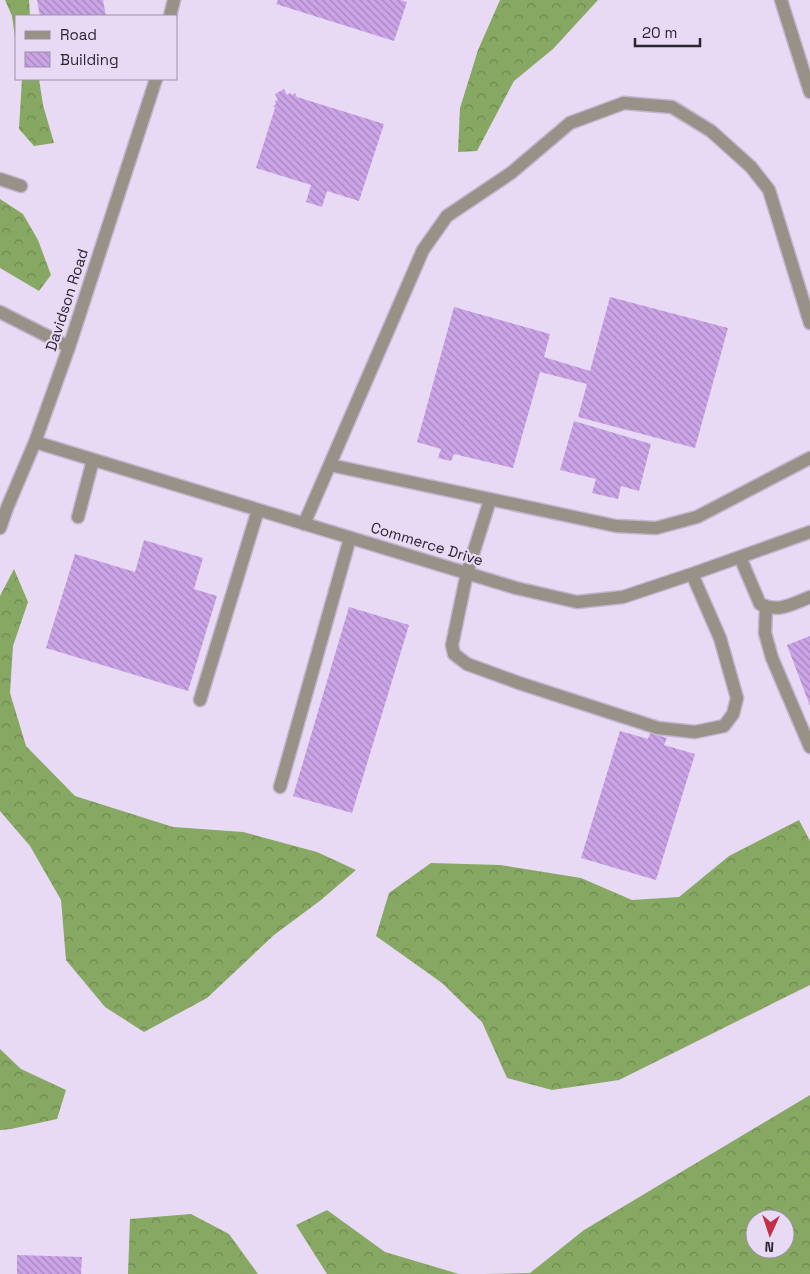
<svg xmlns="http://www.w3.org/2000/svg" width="810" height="1274" viewBox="0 0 810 1274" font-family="'Space Grotesk',sans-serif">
	<defs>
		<pattern id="forest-crowns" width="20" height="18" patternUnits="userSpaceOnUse" patternTransform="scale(1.25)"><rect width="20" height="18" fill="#87a863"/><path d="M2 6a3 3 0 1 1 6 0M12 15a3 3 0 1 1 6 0" fill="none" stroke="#6f8952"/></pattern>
		<pattern id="building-back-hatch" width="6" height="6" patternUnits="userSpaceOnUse" patternTransform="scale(1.25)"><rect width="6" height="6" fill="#cba4e7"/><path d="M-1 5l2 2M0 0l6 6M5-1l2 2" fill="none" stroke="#a585bc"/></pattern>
	</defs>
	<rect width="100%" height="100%" fill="#e8d9f4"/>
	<!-- forest -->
	<path fill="url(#forest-crowns)" fill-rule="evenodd" d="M 5,0 L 29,0 L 30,16 L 16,16 L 16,44 L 12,16 Z
		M 500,0 L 598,0 L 553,49 L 514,81 L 477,151 L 458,152 L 460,108 L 478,50 Z
		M 22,79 L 39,79 L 43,105 L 54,143 L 34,146 L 19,129 Z
		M 0,199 L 23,214 L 38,240 L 51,275 L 39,291 L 0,268 Z
		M 14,569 L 28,602 L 13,646 L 10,693 L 26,746 L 75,796 L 173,827 L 243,832 L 317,852 L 356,870 L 321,900 L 274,935 L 207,998 L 144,1032 L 105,1007 L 66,960 L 61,900 L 30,846 L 0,811 L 0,596 Z
		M 799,820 L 810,841 L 810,985 L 619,1080 L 552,1090 L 507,1078 L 482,1022 L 442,983 L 376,936 L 389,893 L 431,863 L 500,865 L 581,878 L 632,900 L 679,897 L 729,856 Z
		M 0,1049 L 21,1069 L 66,1090 L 57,1119 L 11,1129 L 0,1130 Z
		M 810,1095 L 810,1274 L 485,1274 L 530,1273 L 584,1230 ZM 755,1219 L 785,1219 L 785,1249 L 755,1249 Z
		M 327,1210 L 385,1252 L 459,1274 L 327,1274 L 296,1225 Z
		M 191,1214 L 229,1234 L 258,1274 L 128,1274 L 130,1219 Z"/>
	<!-- building -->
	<path fill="url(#building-back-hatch)" d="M 37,0 L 103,0 L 106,16 L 40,16 Z
		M 278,0 L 400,0 L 407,2 L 394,41 L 276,4 Z
		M 284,89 L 287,95 L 290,93 L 292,95 L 295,93 L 297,97 L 384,124 L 359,201 L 327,191 L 322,207 L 306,202 L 311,185 L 256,168 L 275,108 L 273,106 L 276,104 L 275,101 L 278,100 L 275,94 Z
		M 610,297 L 728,328 L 695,448 L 578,417 L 587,384 L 540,372 L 513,468 L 454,454 L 451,461 L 438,458 L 441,449 L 417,442 L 454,307 L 550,334 L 544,357 L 590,371 Z
		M 574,421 L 651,444 L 639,491 L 621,486 L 618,499 L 592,493 L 596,479 L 560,470 Z
		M 144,540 L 203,558 L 194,589 L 217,596 L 188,691 L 46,648 L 75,554 L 135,572 Z
		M 349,607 L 409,625 L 352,813 L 293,796 Z
		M 810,636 L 810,706 L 787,645 Z
		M 620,731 L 648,739 L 650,733 L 667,738 L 664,745 L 695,754 L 656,880 L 581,858 Z
		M 17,1255 L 82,1257 L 81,1274 L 17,1274 Z"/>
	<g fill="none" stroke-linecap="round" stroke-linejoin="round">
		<defs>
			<path id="minor" d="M 781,0 L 810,92
				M 170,16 L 174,0
				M 0,179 L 21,186
				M 0,312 L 69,347
				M 35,442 L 516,588 L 577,602 L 623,597 L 692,574 L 810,532
				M 330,465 L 616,526 L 656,528 L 697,517 L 810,458
				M 490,500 L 467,573 L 452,645 L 454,654 L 467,664 L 519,683 L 658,728 L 695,732 L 724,726 L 733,714 L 737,698 L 720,638 L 692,574
				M 78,517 L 93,460
				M 304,524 L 423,250 L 447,216 L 511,173 L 570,123 L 624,103 L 672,107 L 711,131 L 751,167 L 769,190 L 810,323
				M 0,528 L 7,508 L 35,442 L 69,347 L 156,79
				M 740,557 L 760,604 C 779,613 792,604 810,597
				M 766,607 L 765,633 L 772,658 L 810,747
				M 200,700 L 258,510
				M 280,787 L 350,538"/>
		</defs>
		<!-- minor casing -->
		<use href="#minor" stroke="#c2b5cd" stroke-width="15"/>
		<!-- minor -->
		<use href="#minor" stroke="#989187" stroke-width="12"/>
	</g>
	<g text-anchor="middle" stroke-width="4.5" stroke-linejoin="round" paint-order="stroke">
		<!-- street labels -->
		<g font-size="15" fill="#2b252f" stroke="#e8d9f4">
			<text transform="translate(67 300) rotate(-72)" y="5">Davidson Road</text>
			<text transform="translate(427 544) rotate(17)" y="5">Commerce Drive</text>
		</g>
	</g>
	<!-- legend -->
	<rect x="15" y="15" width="162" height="65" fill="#e8d9f4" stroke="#9c91a5"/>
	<rect x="25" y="31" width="25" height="8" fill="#989187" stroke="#9c91a5"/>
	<text x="60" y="40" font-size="15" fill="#2b252f">Road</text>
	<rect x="25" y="52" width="25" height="15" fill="url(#building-back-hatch)" stroke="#9c91a5"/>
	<text x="60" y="65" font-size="15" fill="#2b252f">Building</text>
	<!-- north arrow -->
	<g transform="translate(770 1234) rotate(183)"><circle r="24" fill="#e8d9f4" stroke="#9c91a5"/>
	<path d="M0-4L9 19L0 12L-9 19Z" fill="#c13046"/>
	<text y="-8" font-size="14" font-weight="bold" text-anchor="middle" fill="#2b252f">N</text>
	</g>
	<!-- scale -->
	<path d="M635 38v8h65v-8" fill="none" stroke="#2b252f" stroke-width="2.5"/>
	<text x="642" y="38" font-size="15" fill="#2b252f" stroke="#e8d9f4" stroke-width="4" paint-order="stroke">20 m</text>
</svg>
